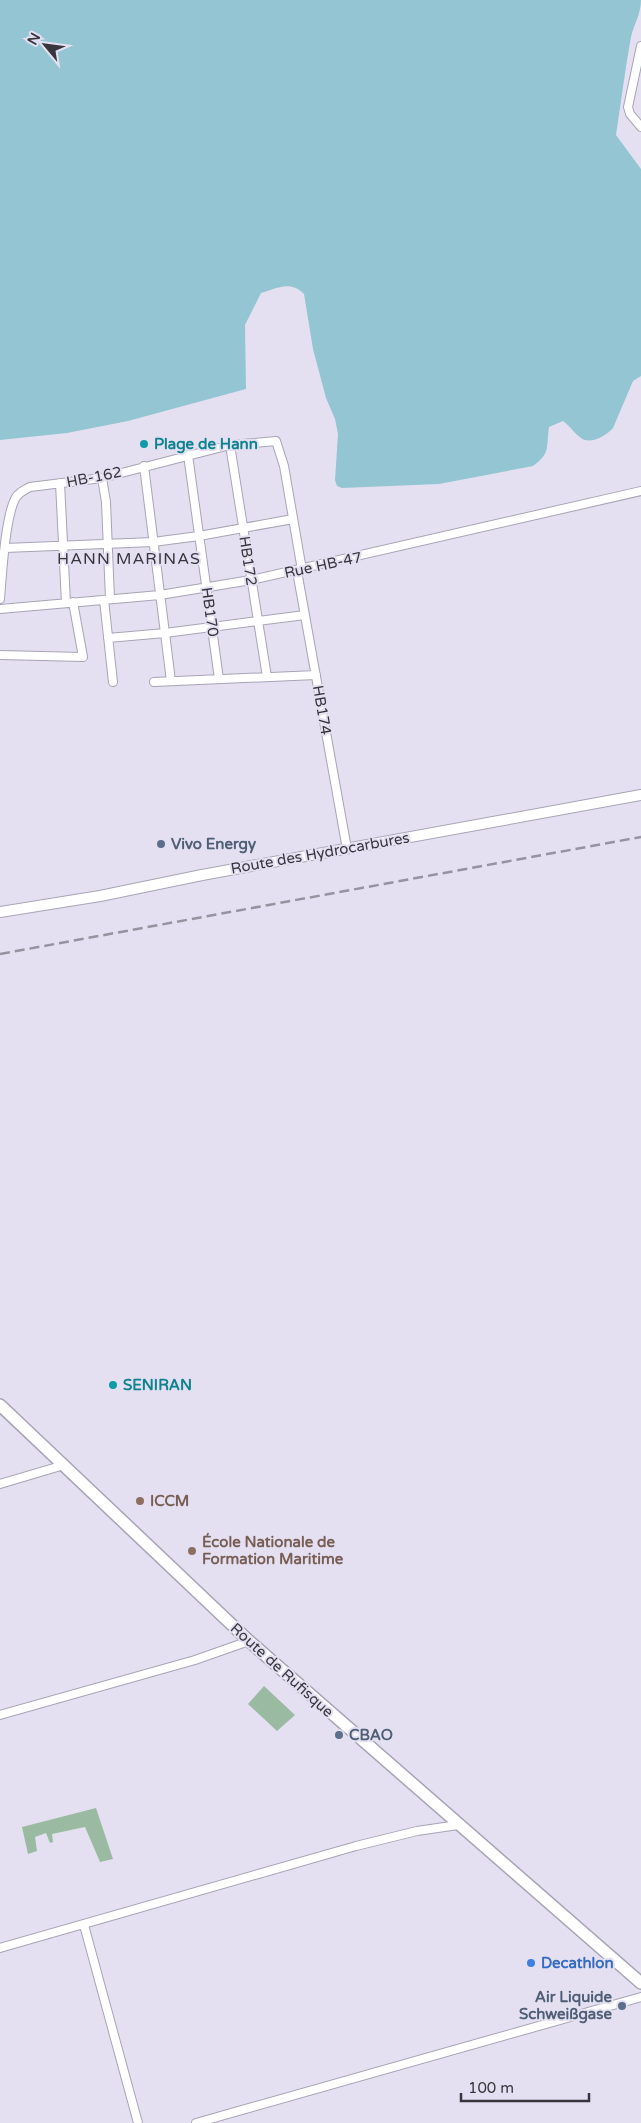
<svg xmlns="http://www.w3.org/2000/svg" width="641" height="2123" viewBox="0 0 641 2123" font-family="'Varela Round',sans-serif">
	<rect width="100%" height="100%" fill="#e4e0f2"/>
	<!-- green -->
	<path fill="#9abaa1" d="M 264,1686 L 295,1715 L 277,1731 L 248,1704 Z
		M 96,1808 L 113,1859 L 100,1862 L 85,1827 L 52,1834 L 53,1842 L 50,1843 L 46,1833 L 35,1837 L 37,1851 L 28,1854 L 22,1827 Z"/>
	<!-- water -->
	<path fill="#93c6d2" d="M 0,0 L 641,0 C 641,14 634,24 631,37 C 625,70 621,102 616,135 L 641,169 L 641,376 L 633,381 L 613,428 C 606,436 590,445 581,438 C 574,433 570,426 563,421 L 549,427 C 546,447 551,453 533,466 L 439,484 L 342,488 L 337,486 L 335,480 L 338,434 L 335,419 L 326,398 L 313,349 L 304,294 C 291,280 277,288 261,293 L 245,325 L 246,389 L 128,421 L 67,433 L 0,440 Z"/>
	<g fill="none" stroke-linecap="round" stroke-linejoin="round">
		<defs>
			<path id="minor" d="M 641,46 L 628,107 L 630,114 L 641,127
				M 230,445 L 267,677
				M 188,455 L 219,679
				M 144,466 L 171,681
				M 102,478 L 106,502 L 110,599
				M 60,483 L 66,603
				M 5,548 L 153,542 L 199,536 L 293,519
				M 297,571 L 347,849
				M 0,599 C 2,575 5,519 15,499 C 18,493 24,490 30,487 L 102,478 L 230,445 L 276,441 L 284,466 L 302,570
				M 104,600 L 113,682
				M 0,609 L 160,595 L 251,580 L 641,491
				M 108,638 L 165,633 L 305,615
				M 0,655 L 83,657 L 73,602
				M 154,682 L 316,675
				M 0,1484 L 64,1465
				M 0,1715 L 195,1660 L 249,1641
				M 84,1925 L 138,2123
				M 0,1948 L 356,1846 L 417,1831 L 458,1825
				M 196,2123 L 641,1997"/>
			<path id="tertiary" d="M 0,912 L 100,896 L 202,875 L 641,795"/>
			<path id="secondary" d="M 0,1405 L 249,1641 L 641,1983"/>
		</defs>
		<!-- minor casing -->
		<use href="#minor" stroke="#a7a4b5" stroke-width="10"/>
		<!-- tertiary casing -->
		<use href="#tertiary" stroke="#a7a4b5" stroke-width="12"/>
		<!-- secondary casing -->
		<use href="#secondary" stroke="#a7a4b5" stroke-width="14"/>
		<!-- minor -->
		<use href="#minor" stroke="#fff" stroke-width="8"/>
		<!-- tertiary -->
		<use href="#tertiary" stroke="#fff" stroke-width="10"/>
		<!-- secondary -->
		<use href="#secondary" stroke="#fff" stroke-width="11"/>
		<!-- rail -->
		<path stroke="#9693a0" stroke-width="2.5" stroke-dasharray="10 5" stroke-linecap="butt" d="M 0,954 L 641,837"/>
	</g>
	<!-- markers -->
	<g fill="#0f9aa8" stroke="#e4e0f2" stroke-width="2">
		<circle cx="144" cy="444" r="5"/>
		<circle cx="113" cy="1385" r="5"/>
	</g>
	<g fill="#5c6f8a" stroke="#e4e0f2" stroke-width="2">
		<circle cx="161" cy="844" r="5"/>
		<circle cx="339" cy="1735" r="5"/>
		<circle cx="622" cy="2006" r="5"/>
	</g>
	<g fill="#8d6e63" stroke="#e4e0f2" stroke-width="2">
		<circle cx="140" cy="1501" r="5"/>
		<circle cx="192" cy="1551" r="5"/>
	</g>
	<circle fill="#3f7fe0" stroke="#e4e0f2" stroke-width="2" cx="531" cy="1963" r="5"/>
	<g text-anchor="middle" stroke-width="4" stroke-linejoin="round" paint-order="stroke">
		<!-- culture labels -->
		<g font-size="15" font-weight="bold" fill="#0d838f" stroke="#e4e0f2" text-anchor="start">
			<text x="154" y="449">Plage de Hann</text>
			<text x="123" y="1390">SENIRAN</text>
		</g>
		<!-- street labels -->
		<g font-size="15" fill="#37363d" stroke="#e4e0f2">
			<text transform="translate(94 477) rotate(-11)" y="5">HB-162</text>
			<text transform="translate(248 561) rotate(81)" y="5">HB172</text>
			<text transform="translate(323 565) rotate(-12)" y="5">Rue HB-47</text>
			<text transform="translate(210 612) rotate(82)" y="5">HB170</text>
			<text transform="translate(322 710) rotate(80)" y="5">HB174</text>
			<text transform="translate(320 853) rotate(-10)" y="5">Route des Hydrocarbures</text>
			<text transform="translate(282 1670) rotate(42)" y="5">Route de Rufisque</text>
		</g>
		<!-- service labels -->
		<g font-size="15" font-weight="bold" fill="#4e5e75" stroke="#e4e0f2" text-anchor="start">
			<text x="171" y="849">Vivo Energy</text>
			<text x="349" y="1740">CBAO</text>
			<text x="612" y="2002" text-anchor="end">Air Liquide<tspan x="612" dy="17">Schweißgase</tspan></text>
		</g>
		<!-- education labels -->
		<g font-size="15" font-weight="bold" fill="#785e54" stroke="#e4e0f2" text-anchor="start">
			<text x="150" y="1506">ICCM</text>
			<text x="202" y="1547">École Nationale de<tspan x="202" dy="17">Formation Maritime</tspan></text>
		</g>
		<!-- shop labels -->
		<g font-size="15" font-weight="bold" fill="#366cbe" stroke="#e4e0f2" text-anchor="start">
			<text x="541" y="1968">Decathlon</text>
		</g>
		<!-- neighbourhood labels -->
		<g font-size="16" letter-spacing="1" fill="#37363d" stroke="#e4e0f2">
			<text x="129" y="564">HANN MARINAS</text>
		</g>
	</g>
	<!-- north arrow -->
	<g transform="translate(45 45) rotate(299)" stroke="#e4e0f2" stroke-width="4" paint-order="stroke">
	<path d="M0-4L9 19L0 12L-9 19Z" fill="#37363d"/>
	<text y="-8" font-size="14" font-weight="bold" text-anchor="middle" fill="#37363d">N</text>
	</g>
	<!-- scale -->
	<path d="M461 2093v8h128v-8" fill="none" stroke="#37363d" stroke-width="2.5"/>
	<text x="468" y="2093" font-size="15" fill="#37363d" stroke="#e4e0f2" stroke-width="4" paint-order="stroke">100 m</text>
</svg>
